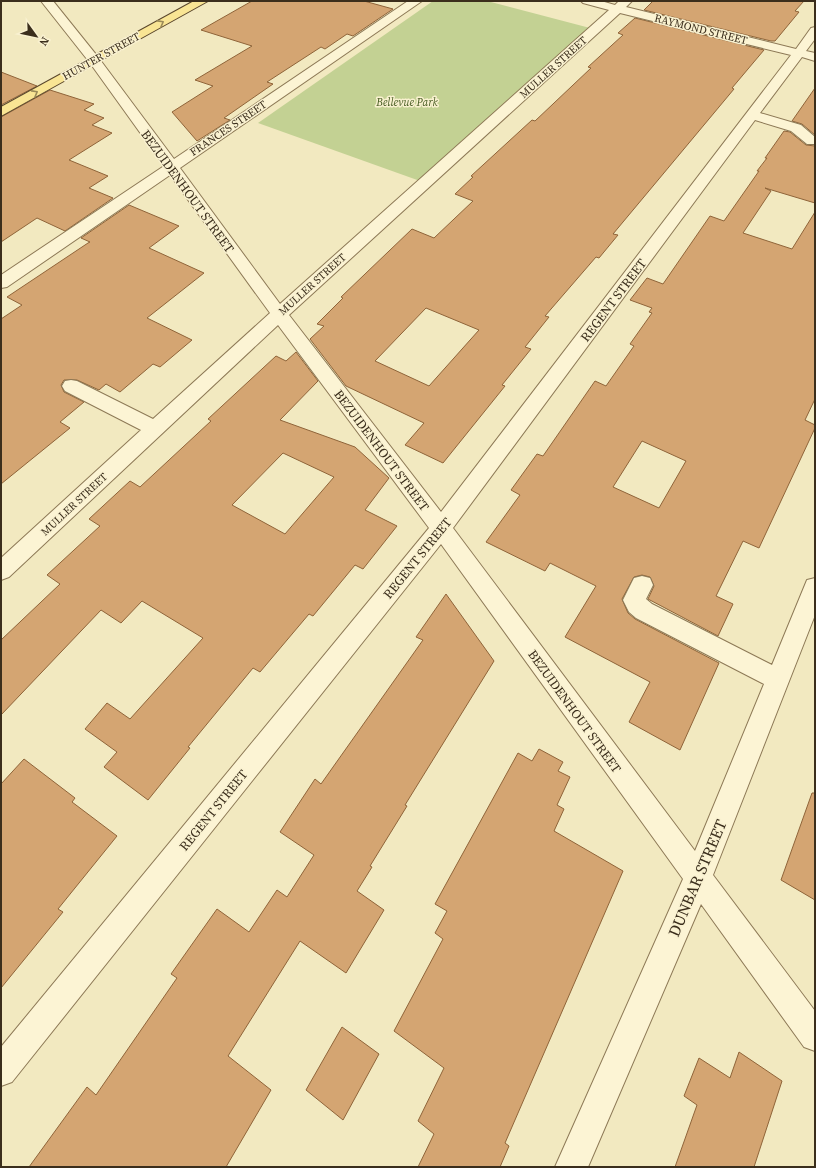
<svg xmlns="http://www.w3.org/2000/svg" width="816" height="1168" viewBox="0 0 816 1168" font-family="'Source Serif 4',serif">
	<rect width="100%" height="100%" fill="#f2e9c0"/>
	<!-- green -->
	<path fill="#c3d193" d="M 433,1 L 487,1 L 590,28 L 420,181 L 258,123 Z"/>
	<!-- building -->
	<path fill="#d4a572" stroke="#8f6439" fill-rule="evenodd" d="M 252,1 L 364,1 L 393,9 L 353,36 L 347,34 L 325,49 L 321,47 L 267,82 L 273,84 L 224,118 L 230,120 L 197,141 L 172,112 L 213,86 L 195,80 L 252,46 L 201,30 Z
		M 653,1 L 804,1 L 795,11 L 799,12 L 775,41 L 771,41 L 644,10 Z
		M 635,18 L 764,50 L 732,88 L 734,89 L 613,234 L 618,235 L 599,258 L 596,257 L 545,316 L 549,317 L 525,347 L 531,349 L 502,385 L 505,386 L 443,463 L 405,445 L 424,423 L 346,386 L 310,339 L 324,326 L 317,324 L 343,298 L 341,297 L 412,229 L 434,238 L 473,201 L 455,194 L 473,177 L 471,176 L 532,120 L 535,121 L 591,68 L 588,67 L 623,35 L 618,33 ZM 426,308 L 479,330 L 429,386 L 375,361 Z
		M 1,72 L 37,86 L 1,105 Z
		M 815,88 L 815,135 L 802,124 L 792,121 Z
		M 50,90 L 94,104 L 84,110 L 104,118 L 92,125 L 112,133 L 69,160 L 108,176 L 89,188 L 113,198 L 65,231 L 37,218 L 1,242 L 1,117 Z
		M 784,131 L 790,132 L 806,145 L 815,146 L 815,203 L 765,188 L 771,191 L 743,233 L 792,249 L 815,212 L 815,399 L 805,420 L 815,425 L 815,428 L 759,548 L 743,541 L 716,596 L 733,604 L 718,636 L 648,599 L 654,586 L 650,577 L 642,575 L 634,577 L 622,599 L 628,613 L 635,619 L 719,663 L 680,750 L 629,722 L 650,682 L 565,637 L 596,586 L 550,563 L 545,571 L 486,542 L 520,495 L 511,490 L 537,454 L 543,456 L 595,381 L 606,386 L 634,346 L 630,344 L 652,313 L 649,312 L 652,308 L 630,300 L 647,278 L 663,284 L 710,216 L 724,221 L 759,171 L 757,171 L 767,158 L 765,158 ZM 642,441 L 686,461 L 659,508 L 613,487 Z
		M 129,205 L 179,226 L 149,248 L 204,273 L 147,318 L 192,340 L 160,367 L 153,364 L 120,392 L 106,384 L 99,390 L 77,380 L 64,380 L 61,385 L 64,392 L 84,402 L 60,422 L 70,428 L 1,484 L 1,319 L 22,305 L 7,297 L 88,243 L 90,242 L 81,238 Z
		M 296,352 L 318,381 L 280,420 L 355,447 L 389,478 L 365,510 L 397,526 L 363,569 L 355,565 L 313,616 L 309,614 L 260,672 L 253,668 L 188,747 L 190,748 L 148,800 L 104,767 L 117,752 L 85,729 L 107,703 L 130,719 L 203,638 L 142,601 L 121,623 L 101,610 L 1,715 L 1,640 L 60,584 L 47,575 L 100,526 L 89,519 L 130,481 L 140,487 L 211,421 L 208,419 L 276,356 L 286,361 ZM 283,453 L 334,477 L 285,534 L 232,505 Z
		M 446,594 L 494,661 L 405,805 L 407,806 L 370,866 L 372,867 L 357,891 L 384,910 L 346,973 L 300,941 L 228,1056 L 271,1090 L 226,1167 L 29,1167 L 87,1087 L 96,1095 L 177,978 L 171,974 L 217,909 L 249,932 L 277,890 L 287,897 L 314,855 L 280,832 L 315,779 L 321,784 L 423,640 L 416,637 Z
		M 539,749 L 563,762 L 558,771 L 570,777 L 557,805 L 564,809 L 554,831 L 623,871 L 505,1143 L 509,1146 L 500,1167 L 418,1167 L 434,1134 L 418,1121 L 444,1068 L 394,1031 L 443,939 L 435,933 L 447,911 L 435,904 L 518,753 L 532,761 Z
		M 24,759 L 75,798 L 72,802 L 117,836 L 58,909 L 63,912 L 1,988 L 1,784 Z
		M 812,793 L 815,793 L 815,900 L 781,880 Z
		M 342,1027 L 379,1054 L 343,1120 L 306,1090 Z
		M 739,1052 L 782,1081 L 754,1167 L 675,1167 L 697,1105 L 684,1096 L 699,1058 L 730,1078 Z"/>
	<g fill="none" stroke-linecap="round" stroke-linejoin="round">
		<defs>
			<path id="minor" d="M 41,1 L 53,1 L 98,57 L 174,159 L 408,1 L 422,1 L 180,168 L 280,304 L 609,10 L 583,3 L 581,1 L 601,1 L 615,5 L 619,1 L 632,1 L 626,7 L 796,49 L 811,28 L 815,27 L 815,39 L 806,51 L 815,53 L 815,61 L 802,57 L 760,113 L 801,125 L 815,137 L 815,144 L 807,144 L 791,131 L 755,120 L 453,528 L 695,851 L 764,684 L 636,618 L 629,612 L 623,600 L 634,578 L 642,576 L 650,578 L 653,585 L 646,599 L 652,604 L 772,665 L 807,580 L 815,578 L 815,615 L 713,875 L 815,1011 L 815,1051 L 804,1047 L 701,904 L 588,1167 L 555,1167 L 683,879 L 441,544 L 12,1082 L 1,1086 L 1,1047 L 429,528 L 278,325 L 9,577 L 1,580 L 1,558 L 141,430 L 65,391 L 62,386 L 65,381 L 71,380 L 77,381 L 153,419 L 270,313 L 170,175 L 7,287 L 1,288 L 1,275 L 164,166 L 90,63 ZM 620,13 L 791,55 L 441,512 L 289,315 Z"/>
			<path id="major" d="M 194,1 L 208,1 L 1,116 L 1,107 Z"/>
		</defs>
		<!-- minor casing -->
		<use href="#minor" stroke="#8d7956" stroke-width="2"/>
		<!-- major casing -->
		<use href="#major" stroke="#5a462b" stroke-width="2"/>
		<!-- minor -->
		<use href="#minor" fill="#fcf4d4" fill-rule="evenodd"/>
		<!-- major -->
		<use href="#major" fill="#f9e594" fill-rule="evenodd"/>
	</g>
	<!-- one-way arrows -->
	<defs><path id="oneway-chevron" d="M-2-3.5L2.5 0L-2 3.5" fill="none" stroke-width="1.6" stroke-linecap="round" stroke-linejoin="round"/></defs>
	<g stroke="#9a8a58">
		<use href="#oneway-chevron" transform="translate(161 23) rotate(-29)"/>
		<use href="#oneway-chevron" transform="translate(35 93) rotate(-29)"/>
	</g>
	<g text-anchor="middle" stroke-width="3" stroke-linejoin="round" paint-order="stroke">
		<!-- far-street labels -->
		<g font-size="11" fill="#3b2e1c" stroke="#f9f1d0">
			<text transform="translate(701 29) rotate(14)" y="4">RAYMOND STREET</text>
			<text transform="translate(101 56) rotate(-29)" y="4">HUNTER STREET</text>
			<text transform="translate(553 67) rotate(-42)" y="4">MULLER STREET</text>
			<text transform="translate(228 128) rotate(-34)" y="4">FRANCES STREET</text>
			<text transform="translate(312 284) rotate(-42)" y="4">MULLER STREET</text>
			<text transform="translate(74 504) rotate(-43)" y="4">MULLER STREET</text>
		</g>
		<!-- far-park labels -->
		<g font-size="11" font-style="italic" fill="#455a20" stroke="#f9f1d0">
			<text x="407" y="106">Bellevue Park</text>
		</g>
		<!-- street labels -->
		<g font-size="13" fill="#3b2e1c" stroke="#f9f1d0">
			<text transform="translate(188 191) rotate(54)" y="5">BEZUIDENHOUT STREET</text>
			<text transform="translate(613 300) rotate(-53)" y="5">REGENT STREET</text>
			<text transform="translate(382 450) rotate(53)" y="5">BEZUIDENHOUT STREET</text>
			<text transform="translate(417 558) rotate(-51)" y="5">REGENT STREET</text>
			<text transform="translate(575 711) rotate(54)" y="5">BEZUIDENHOUT STREET</text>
			<text transform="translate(213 810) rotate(-51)" y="5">REGENT STREET</text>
		</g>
		<!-- near-street labels -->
		<g font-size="16" fill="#3b2e1c" stroke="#f9f1d0">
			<text transform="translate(697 878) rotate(-67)" y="6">DUNBAR STREET</text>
		</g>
	</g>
	<!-- border -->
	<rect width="816" height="1168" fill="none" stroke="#3b2e1c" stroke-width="4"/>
	<!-- north arrow -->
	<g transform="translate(36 36) rotate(123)" stroke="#f9f1d0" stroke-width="3" paint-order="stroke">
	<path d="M0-3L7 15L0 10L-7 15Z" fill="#3b2e1c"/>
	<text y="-6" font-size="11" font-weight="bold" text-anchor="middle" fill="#3b2e1c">N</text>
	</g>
</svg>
